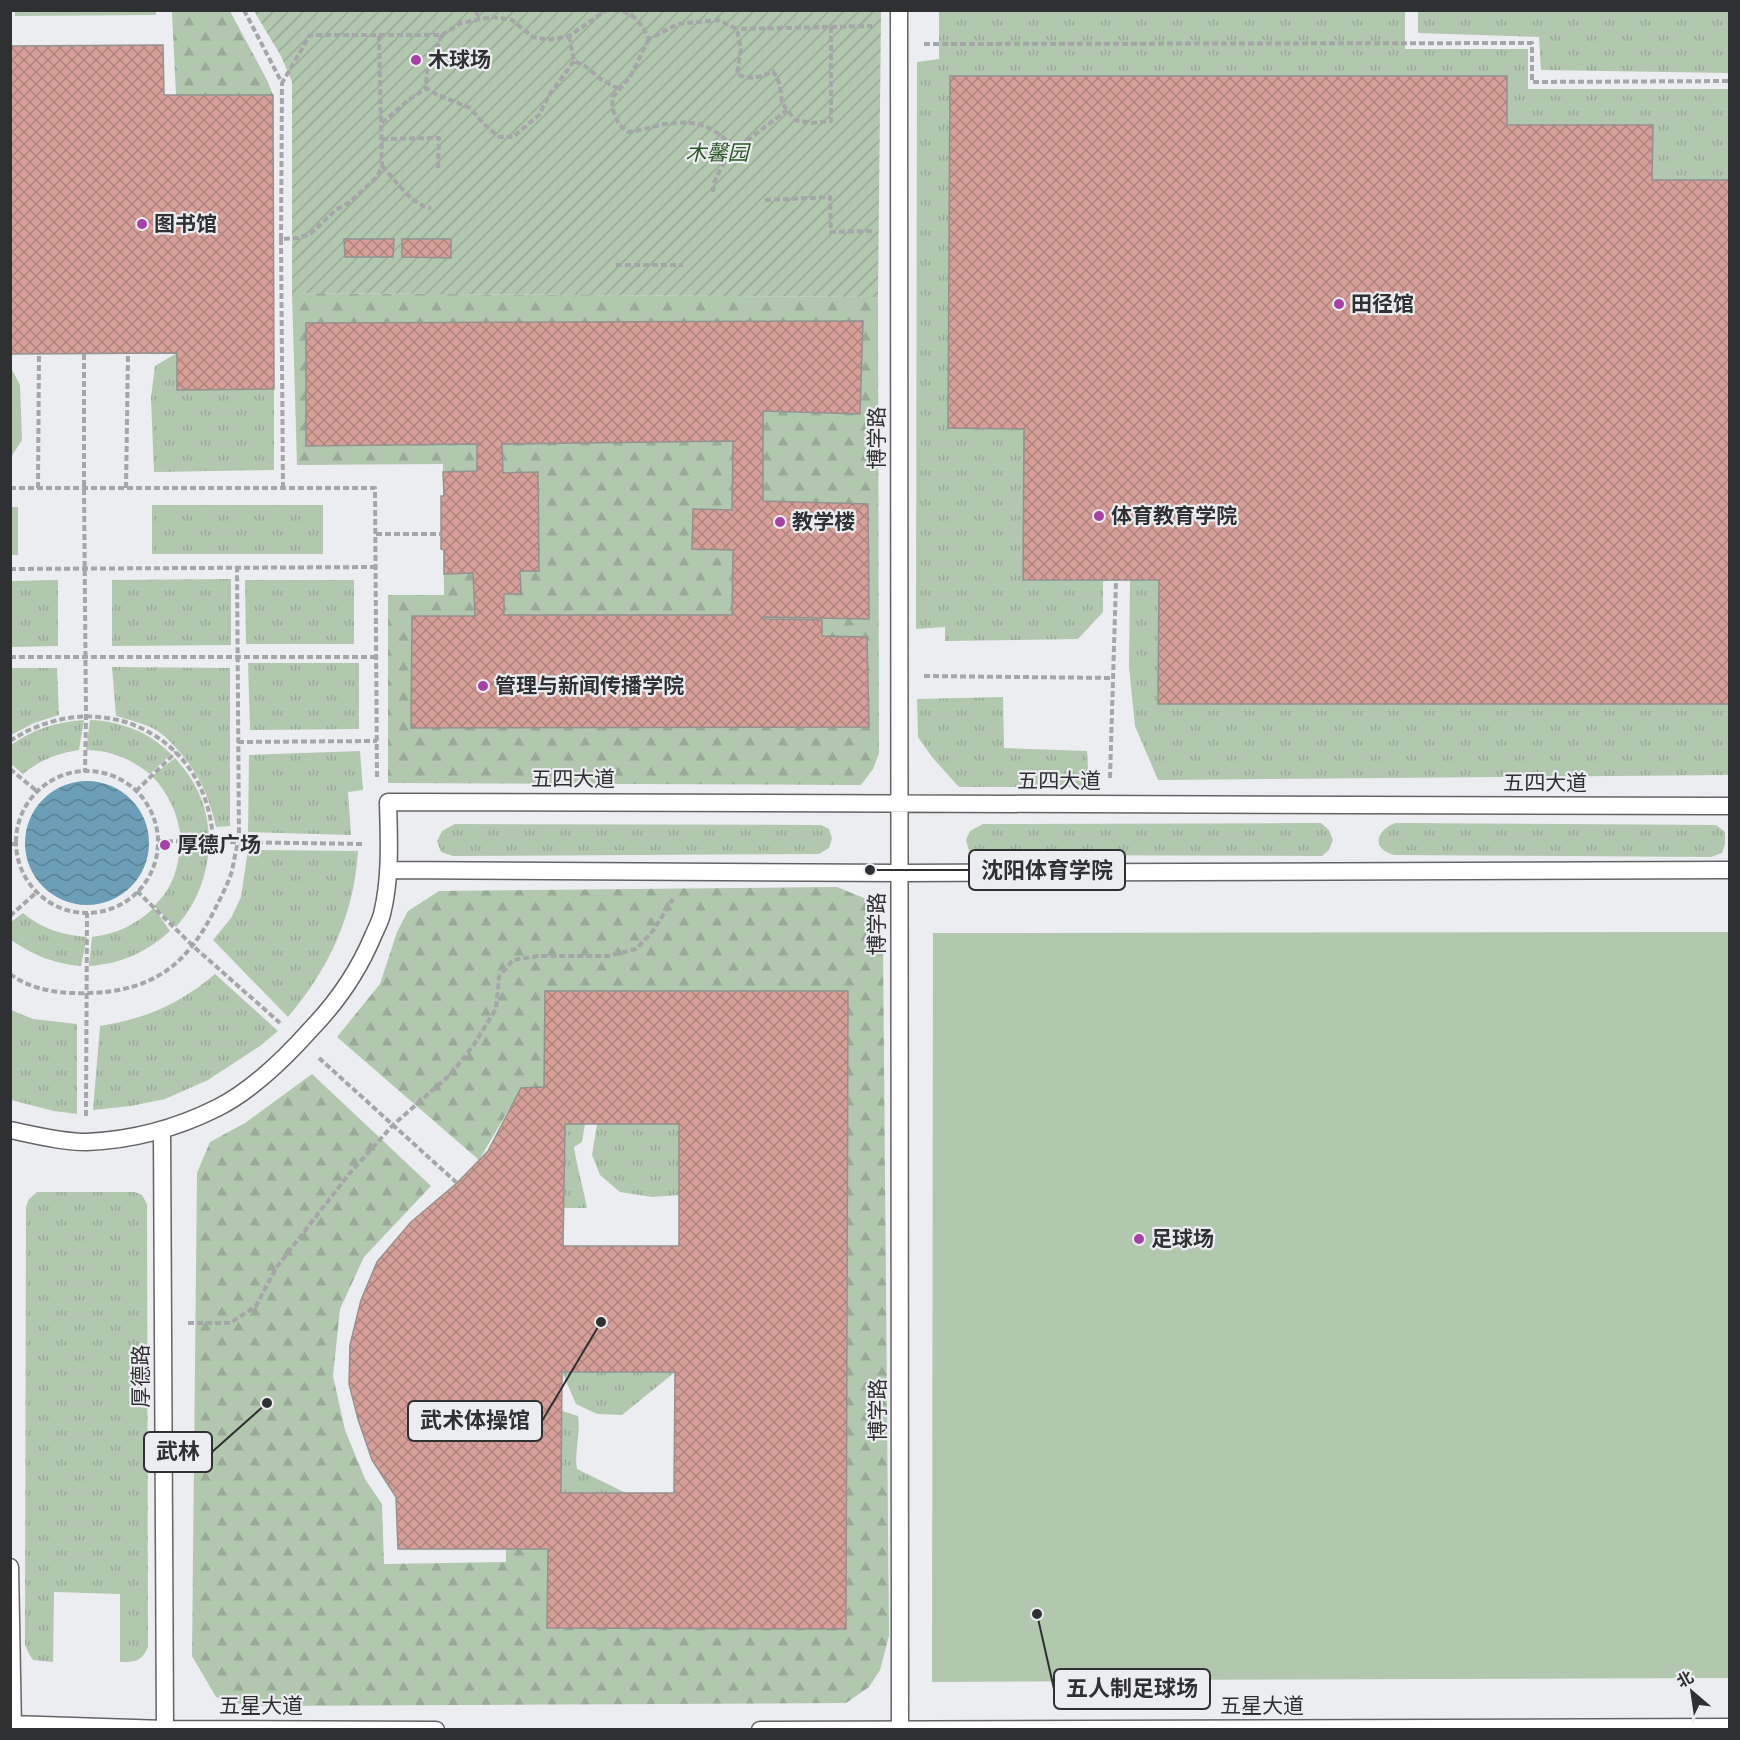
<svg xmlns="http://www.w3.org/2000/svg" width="1740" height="1740" viewBox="0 0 1740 1740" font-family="Merriweather,'Noto Sans SC',serif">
	<defs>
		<pattern id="grass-tufts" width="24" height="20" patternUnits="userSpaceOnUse" patternTransform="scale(1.5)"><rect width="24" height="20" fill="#b1c7ae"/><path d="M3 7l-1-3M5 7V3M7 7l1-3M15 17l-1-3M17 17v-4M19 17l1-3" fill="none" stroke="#99ab96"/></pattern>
		<pattern id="forest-firs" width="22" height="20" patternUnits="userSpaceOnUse" patternTransform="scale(1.5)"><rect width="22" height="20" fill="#b1c7ae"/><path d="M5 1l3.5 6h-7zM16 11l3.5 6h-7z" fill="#99ab96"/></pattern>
		<pattern id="garden-furrows" width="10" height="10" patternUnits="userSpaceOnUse" patternTransform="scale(1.5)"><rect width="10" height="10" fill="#b1c7ae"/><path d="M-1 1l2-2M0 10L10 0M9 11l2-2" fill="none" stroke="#99ab96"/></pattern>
		<pattern id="water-waves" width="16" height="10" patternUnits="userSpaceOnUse" patternTransform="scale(1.5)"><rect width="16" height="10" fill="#6c9fb7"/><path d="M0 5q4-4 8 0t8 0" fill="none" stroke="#598295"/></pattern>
		<pattern id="building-cross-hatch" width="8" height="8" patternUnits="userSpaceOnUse" patternTransform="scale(1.5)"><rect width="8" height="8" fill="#d6a098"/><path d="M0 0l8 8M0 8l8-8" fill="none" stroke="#ae837d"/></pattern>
	</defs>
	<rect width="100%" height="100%" fill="#ecedf0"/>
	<!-- grass -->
	<path fill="url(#grass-tufts)" d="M 15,11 L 156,10 L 156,15 L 15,16 Z
		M 939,11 L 1405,11 L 1405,49 L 1528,49 L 1528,89 L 1729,89 L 1729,775 L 1158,780 L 1135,726 L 1129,667 L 1130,580 L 1103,581 L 1103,612 L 1078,639 L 945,641 L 945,627 L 916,629 L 917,62 L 939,59 Z
		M 1418,11 L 1729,11 L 1729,73 L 1541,70 L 1539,37 L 1418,33 Z
		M 177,353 L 177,390 L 274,389 L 274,470 L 154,472 L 151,398 L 155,366 Z
		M 10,366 L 20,385 L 22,440 L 11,457 Z
		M 152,505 L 323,505 L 323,554 L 152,554 Z
		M 10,507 L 18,507 L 18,555 L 11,555 Z
		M 231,579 L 231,645 L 112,646 L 112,580 Z
		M 58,580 L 58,646 L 11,647 L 11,581 Z
		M 245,580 L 354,580 L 354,644 L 246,644 Z
		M 248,663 L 359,663 L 359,729 L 250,730 Z
		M 112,667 L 230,668 L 230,826 L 216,827 C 209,796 199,773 177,749 C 171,742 163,734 156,730 C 143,723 130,720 116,716 Z
		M 11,668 L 57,668 L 59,715 L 34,723 L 11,735 Z
		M 1003,697 L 1004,748 L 1087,751 L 1089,787 L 959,787 L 932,757 L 918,737 L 917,699 Z
		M 84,720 L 79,750 C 58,753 40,760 23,774 L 11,764 L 11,745 C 33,729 57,722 84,720 Z
		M 90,720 C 121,721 149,732 171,754 L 150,774 C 131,759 110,750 86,750 Z
		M 360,751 L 363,790 L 348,792 L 351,835 L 248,832 L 249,755 Z
		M 175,758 C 196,781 208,806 209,838 L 181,839 C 178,814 169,794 152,776 Z
		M 1321,823 L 1329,830 L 1333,840 L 1329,850 L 1322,856 L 981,855 L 969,851 L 966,840 L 970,831 L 983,824 Z
		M 1396,823 L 1716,825 L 1725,832 L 1725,844 L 1722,853 L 1711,857 L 1394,855 C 1391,854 1388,853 1385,851 C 1370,841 1384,826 1396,823 Z
		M 455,824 L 821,825 L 829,829 L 832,838 L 829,848 L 819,854 L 453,856 L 441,852 L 437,841 L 442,831 Z
		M 180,842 L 209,845 C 207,877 197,903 176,927 L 154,906 C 173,888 179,867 180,842 Z
		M 248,850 L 358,851 C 354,915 329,969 288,1017 L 213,940 L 231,918 L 241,897 Z
		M 154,908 L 170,931 C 147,952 121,964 89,966 L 92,937 C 117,934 135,925 154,908 Z
		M 23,913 C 42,929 62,935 87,937 L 81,966 C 54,964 33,955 11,940 L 11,922 Z
		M 215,974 L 278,1031 L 260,1046 L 208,1080 L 165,1099 L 131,1106 L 93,1110 L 100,1026 C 145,1019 180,1004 215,974 Z
		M 11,1010 L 33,1019 L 77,1024 L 77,1114 L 54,1111 L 11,1100 Z
		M 565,1124 L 585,1124 L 582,1142 L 574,1147 C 577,1167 583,1187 587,1208 L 564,1208 Z
		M 597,1124 L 679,1124 L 679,1195 L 652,1197 L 620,1192 L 600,1175 L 592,1155 Z
		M 37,1192 L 135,1192 L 142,1195 L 147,1204 L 148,1647 C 141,1662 135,1662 120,1662 L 120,1594 L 54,1592 L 53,1662 L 33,1660 L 29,1654 L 25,1645 L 26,1207 L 29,1199 Z
		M 562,1372 L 675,1372 L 622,1415 L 597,1414 L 576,1404 Z
		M 562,1411 L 578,1416 C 581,1434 574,1451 577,1469 L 626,1493 L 561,1493 Z"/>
	<!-- forest -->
	<path fill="url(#forest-firs)" d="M 172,11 L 230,11 L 267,80 L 273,95 L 176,95 Z
		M 292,293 L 878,297 L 879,753 L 873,769 L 861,785 L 388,783 L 388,595 L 444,595 L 443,464 L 297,465 Z
		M 837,887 L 864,898 L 875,917 L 883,942 L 889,1636 L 880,1670 L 869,1687 L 846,1703 L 248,1706 L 216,1697 L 192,1656 L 197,1173 L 210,1142 L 245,1123 L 312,1074 L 431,1186 L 364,1257 L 340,1309 L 333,1376 L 345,1430 L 365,1479 L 382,1504 L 384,1564 L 506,1562 L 506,1549 L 548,1549 L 547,1628 L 846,1628 L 848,991 L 546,991 L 544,1087 L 521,1089 L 479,1160 L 337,1037 L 380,984 L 397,932 L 408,911 L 439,891 Z"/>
	<!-- garden -->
	<path fill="url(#garden-furrows)" d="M 254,11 L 881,11 L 878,297 L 292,293 L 292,82 L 281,56 Z"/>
	<!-- pitch -->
	<path fill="#b1c7ae" d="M 1729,932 L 1729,1678 L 1142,1680 L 1141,1681 L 932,1682 L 933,933 Z"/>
	<!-- water -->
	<path fill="url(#water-waves)" d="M25 843a62 62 0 1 1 124 0a62 62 0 1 1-124 0Z"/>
	<!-- building -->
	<path fill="url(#building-cross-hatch)" stroke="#949191" stroke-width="1.5" fill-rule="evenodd" d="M 163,45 L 164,95 L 273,95 L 274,389 L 177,390 L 177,353 L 10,354 L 10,46 Z
		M 950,76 L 1507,76 L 1507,125 L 1653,125 L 1652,180 L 1730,180 L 1730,704 L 1158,704 L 1159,580 L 1023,580 L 1024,429 L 948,428 Z
		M 344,239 L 394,239 L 393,257 L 345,257 Z
		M 402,239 L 451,239 L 451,258 L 402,257 Z
		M 863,321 L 860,414 L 763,411 L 763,501 L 868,504 L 869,619 L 763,617 L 763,619 L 822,620 L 822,636 L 867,637 L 869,727 L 411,728 L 412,616 L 475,616 L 473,573 L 444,574 L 444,550 L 441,549 L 441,496 L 444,496 L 443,472 L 477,471 L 477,444 L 306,446 L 306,323 ZM 733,441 L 732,510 L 693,509 L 692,549 L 733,550 L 732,615 L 504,615 L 504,594 L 521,594 L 520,571 L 539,571 L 538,472 L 503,473 L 502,444 Z
		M 545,991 L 848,991 L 846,1629 L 547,1628 L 548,1549 L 398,1549 L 396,1497 L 372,1460 L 358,1419 L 349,1384 L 350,1345 L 361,1300 L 377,1262 L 411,1222 L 457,1183 L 488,1151 L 521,1088 L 544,1087 ZM 565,1124 L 679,1124 L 679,1246 L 563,1246 ZM 562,1372 L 675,1372 L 674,1493 L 561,1493 Z"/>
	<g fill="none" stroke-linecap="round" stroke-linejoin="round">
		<defs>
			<path id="lane" d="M 899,10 L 900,1730
				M 389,870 L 900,873 L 1730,870
				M 10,1130 C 35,1135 61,1142 87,1142 C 132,1140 177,1128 217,1108 C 251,1091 286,1057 311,1029 C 338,1001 358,972 373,936 C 376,929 380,922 382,914 C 391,878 389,839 388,802 L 1730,806
				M 162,1131 L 165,1730
				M 10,1567 L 13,1730
				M 10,1724 L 165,1729 L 436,1730
				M 760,1730 L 1730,1727"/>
		</defs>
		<!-- lane casing -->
		<use href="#lane" stroke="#636466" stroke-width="19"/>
		<!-- path -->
		<path stroke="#a5a6a8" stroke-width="4" stroke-dasharray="6 3" stroke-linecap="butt" d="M 244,10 L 282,83 L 310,35 L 379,35 L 382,166 L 377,177 L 350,202 L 336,210 L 310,234 L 298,238 L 281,239 L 283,488
			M 477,10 L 477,21
			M 614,10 C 634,12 640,22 649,39 L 678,24 L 718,20 L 737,29 L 741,49 L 737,74 C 751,80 760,78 773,71 L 780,84 L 782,103 L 795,120 L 813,123 L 831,121 L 831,27 L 737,29
			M 831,27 L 872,26
			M 379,35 L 442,35 L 461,23 L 492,17 L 512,20 L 533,37 L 548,40 L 569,36 L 607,10
			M 442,35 L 427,72 L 426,88 L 436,94 L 470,108 L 484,124 L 499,137 L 513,137 L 539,115 L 548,97 L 574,61
			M 569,36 L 574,61 L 585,66 L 602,80 L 619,89
			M 649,39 L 630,77 L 613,97 L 612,108 L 619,124 L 628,132 C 641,131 652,126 665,124 C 702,119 712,127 738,150
			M 924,44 L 1532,43 L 1532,82 L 1730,81
			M 382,123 L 406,102 L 426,88
			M 382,139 L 439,138 L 438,168
			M 382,166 C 396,180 412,206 431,208
			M 713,192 C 713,187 714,182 716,178 C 726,153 766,127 787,110
			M 765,200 L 830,197 L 831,232 L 874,231
			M 281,239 L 282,83
			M 616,265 L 683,265
			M 84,354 L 84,488 L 86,716 L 85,772
			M 10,488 L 375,488 L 377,779
			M 38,488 L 39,354
			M 126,488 L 128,354
			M 376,534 L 441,534
			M 10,569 L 376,567
			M 10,657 L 376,657
			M 924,676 L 1113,678
			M 10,741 C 99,682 210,735 213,843
			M 238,742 L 377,741
			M 10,769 L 38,792
			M16 842a71 71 0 1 1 142 0a71 71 0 1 1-142 0Z
			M 1110,778 L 1116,581
			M 136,791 L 176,752
			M 158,841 L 364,844
			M 10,844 L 17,844
			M 137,891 L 193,946 L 280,1023
			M 10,916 L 37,892
			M 10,974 C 33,991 62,994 89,993 C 153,991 187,965 215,909 C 221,897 228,884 232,871 C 234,860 236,850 239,839 L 237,567
			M 319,1058 L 457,1183
			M 86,1116 L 87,913
			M 188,1323 L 230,1323 L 256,1306 L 276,1268 L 349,1174 L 393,1125 L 452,1073 L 475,1043 L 496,1009 L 499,977 L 513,960 L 538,956 L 608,956 L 636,949 L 653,931 L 673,899"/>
		<!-- lane -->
		<use href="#lane" stroke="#fff" stroke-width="16"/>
	</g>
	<!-- markers -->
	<g fill="#a541a6" stroke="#ecedf0" stroke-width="2">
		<circle cx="416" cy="60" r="6"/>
		<circle cx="142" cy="224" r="6"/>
		<circle cx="1339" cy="304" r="6"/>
		<circle cx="1099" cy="516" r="6"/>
		<circle cx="780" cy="522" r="6"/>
		<circle cx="483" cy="686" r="6"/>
		<circle cx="165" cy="845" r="6"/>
		<circle cx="1139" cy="1239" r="6"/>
	</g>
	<g text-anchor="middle" stroke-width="4.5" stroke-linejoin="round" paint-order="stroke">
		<!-- poi labels -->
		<g font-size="21" font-weight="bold" fill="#2f3031" stroke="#ecedf0" text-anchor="start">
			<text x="428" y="67">木球场</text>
			<text x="154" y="231">图书馆</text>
			<text x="1351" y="311">田径馆</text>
			<text x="1111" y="523">体育教育学院</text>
			<text x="792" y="529">教学楼</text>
			<text x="495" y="693">管理与新闻传播学院</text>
			<text x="177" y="852">厚德广场</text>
			<text x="1151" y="1246">足球场</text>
		</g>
		<!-- park labels -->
		<g font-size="21" font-style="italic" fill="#295825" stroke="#ecedf0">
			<text x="717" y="160">木馨园</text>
		</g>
		<!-- street labels -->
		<g font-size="21" fill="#2f3031" stroke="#ecedf0">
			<text transform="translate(877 438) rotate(-90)" y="7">博学路</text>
			<text x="573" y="786">五四大道</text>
			<text x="1059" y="788">五四大道</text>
			<text x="1545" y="790">五四大道</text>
			<text transform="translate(877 924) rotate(-90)" y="7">博学路</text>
			<text transform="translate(141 1376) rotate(-90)" y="7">厚德路</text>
			<text transform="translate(878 1410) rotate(-90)" y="7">博学路</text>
			<text x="261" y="1713">五星大道</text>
			<text x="1262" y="1713">五星大道</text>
		</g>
	</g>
	<!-- callouts -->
	<path fill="none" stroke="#2f3031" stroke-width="2" d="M870 870L969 870M601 1322L542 1421M267 1403L212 1452M1037 1614L1054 1689"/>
	<g fill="#2f3031" stroke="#ecedf0" stroke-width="2">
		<circle cx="870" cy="870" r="6"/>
		<circle cx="601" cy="1322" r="6"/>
		<circle cx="267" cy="1403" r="6"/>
		<circle cx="1037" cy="1614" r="6"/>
	</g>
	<g fill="#ecedf0" stroke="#2f3031" stroke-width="2">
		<rect x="969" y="850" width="156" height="40" rx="6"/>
		<rect x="408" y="1401" width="134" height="40" rx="6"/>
		<rect x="144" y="1432" width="68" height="40" rx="6"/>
		<rect x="1054" y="1669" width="156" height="40" rx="6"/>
	</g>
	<g font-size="22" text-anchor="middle" font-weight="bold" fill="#2f3031">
		<text x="1047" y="878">沈阳体育学院</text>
		<text x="475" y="1428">武术体操馆</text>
		<text x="178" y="1459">武林</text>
		<text x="1132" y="1696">五人制足球场</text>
	</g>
	<!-- border -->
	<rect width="1740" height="1740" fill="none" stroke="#2f3031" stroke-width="24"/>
	<!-- north arrow -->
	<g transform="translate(1692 1692) rotate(331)" stroke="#ecedf0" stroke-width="4.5" paint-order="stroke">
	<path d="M0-4.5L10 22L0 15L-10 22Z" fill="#2f3031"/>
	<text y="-9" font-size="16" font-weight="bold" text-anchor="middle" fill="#2f3031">北</text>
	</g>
</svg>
